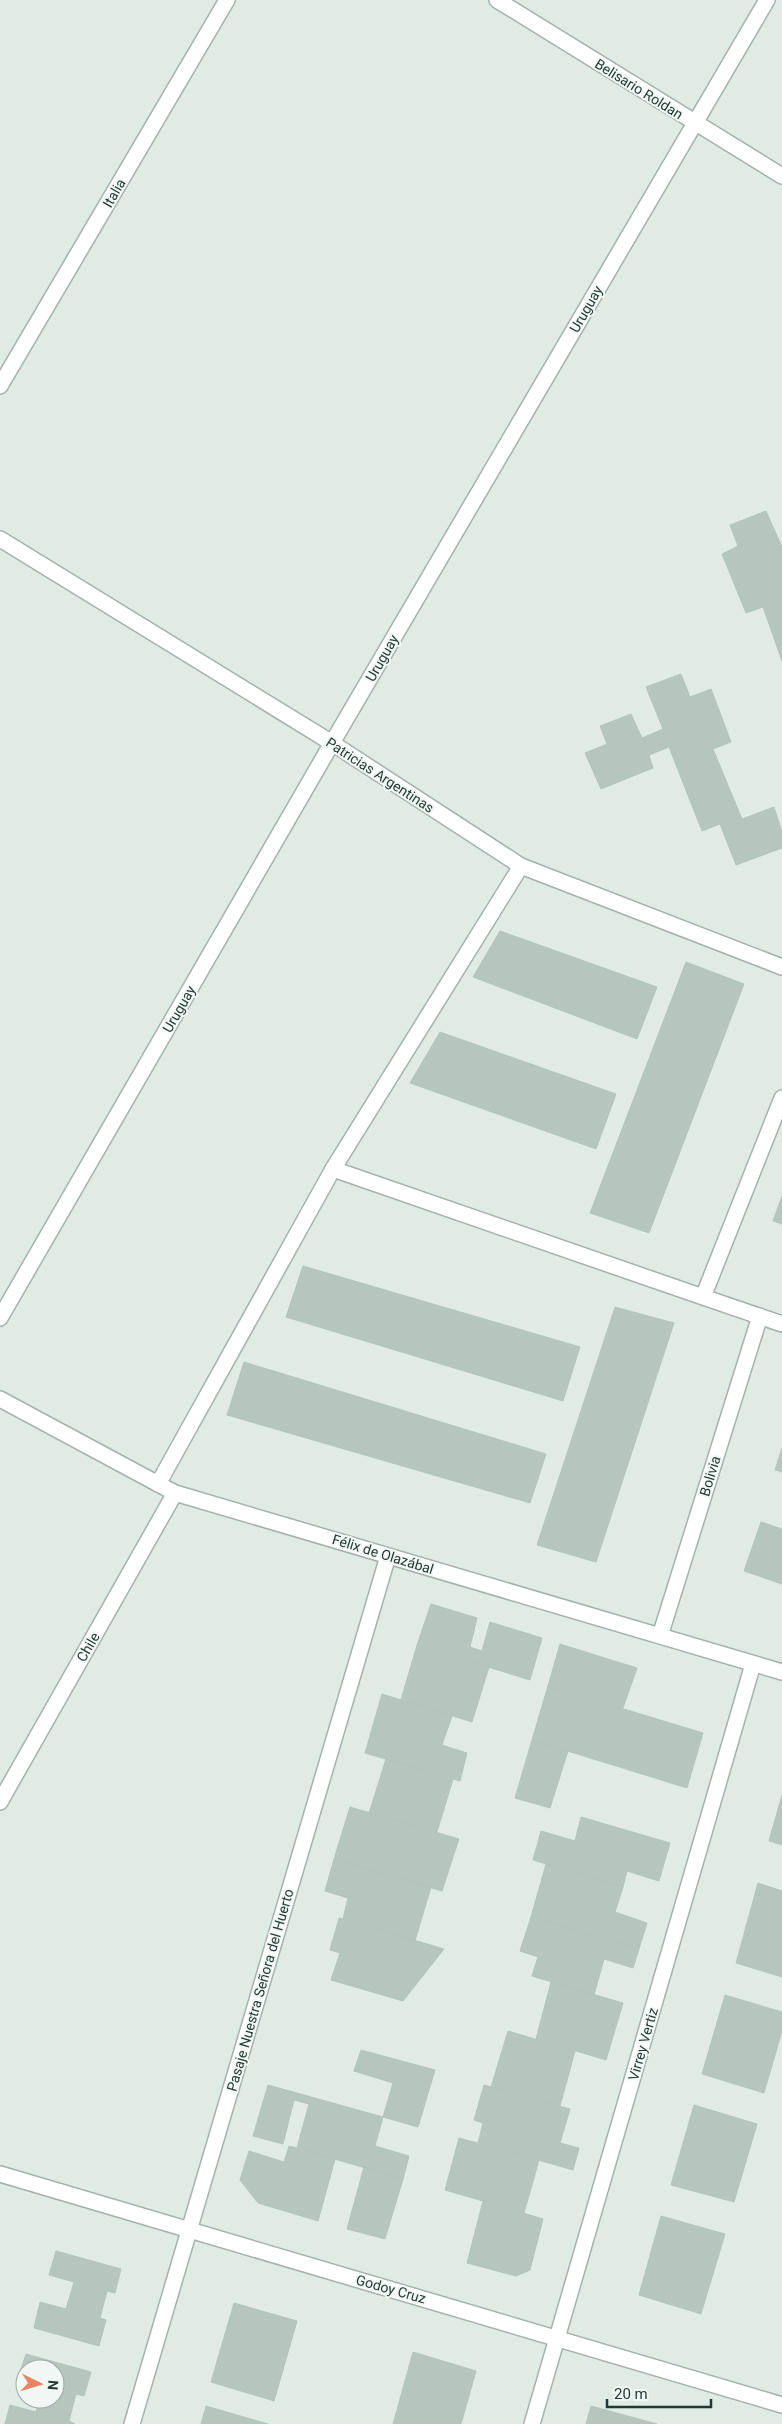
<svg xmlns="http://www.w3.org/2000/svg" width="782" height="2424" viewBox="0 0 782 2424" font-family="Roboto,sans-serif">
	<rect width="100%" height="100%" fill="#e1ebe6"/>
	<!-- building -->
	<path fill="#b7c5bf" stroke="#b4c4bd" d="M 766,511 L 782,547 L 782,661 L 763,607 L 746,613 L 722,554 L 738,546 L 730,525 Z
		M 681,674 L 690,697 L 711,689 L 731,742 L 713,749 L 742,819 L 774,807 L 782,832 L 782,848 L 736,865 L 720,824 L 702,831 L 669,747 L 649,755 L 653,768 L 601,789 L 585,753 L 607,744 L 600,726 L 631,714 L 642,738 L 663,729 L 646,687 Z
		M 500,931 L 657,987 L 637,1039 L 473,977 Z
		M 686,962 L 744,984 L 649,1233 L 590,1213 Z
		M 440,1032 L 616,1094 L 596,1149 L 410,1083 Z
		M 782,1196 L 782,1224 L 773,1221 Z
		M 303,1266 L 580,1347 L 563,1401 L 286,1317 Z
		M 615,1307 L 674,1323 L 596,1562 L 537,1545 Z
		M 244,1362 L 546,1454 L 530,1503 L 227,1415 Z
		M 782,1448 L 782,1472 L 775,1470 Z
		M 761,1522 L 782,1529 L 782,1584 L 744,1571 Z
		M 431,1604 L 477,1618 L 470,1647 L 482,1651 L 490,1622 L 542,1638 L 530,1680 L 417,1645 Z
		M 560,1644 L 637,1668 L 623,1708 L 548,1686 Z
		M 417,1645 L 489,1667 L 472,1722 L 401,1700 Z
		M 548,1686 L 703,1733 L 687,1788 L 532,1740 Z
		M 382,1694 L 452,1716 L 442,1745 L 467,1753 L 460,1781 L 365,1753 Z
		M 532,1740 L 568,1751 L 550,1808 L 515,1798 Z
		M 386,1759 L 453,1779 L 437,1832 L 369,1813 Z
		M 782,1795 L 782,1845 L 769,1841 Z
		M 350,1807 L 459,1839 L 442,1891 L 334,1859 Z
		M 581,1817 L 670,1843 L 659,1881 L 627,1871 L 623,1887 L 533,1860 L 541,1831 L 575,1841 Z
		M 334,1859 L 431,1887 L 415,1941 L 343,1919 L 348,1898 L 325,1891 Z
		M 546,1864 L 623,1887 L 615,1912 L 647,1923 L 639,1949 L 531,1917 Z
		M 758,1883 L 782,1891 L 782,1977 L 736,1963 Z
		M 531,1917 L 639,1949 L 633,1968 L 604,1959 L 594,1995 L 532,1976 L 538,1957 L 520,1951 Z
		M 339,1918 L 444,1949 L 403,2001 L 331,1980 L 340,1953 L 330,1950 Z
		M 551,1982 L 623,2003 L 606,2060 L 536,2039 Z
		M 725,1995 L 782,2012 L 782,2031 L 764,2093 L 702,2074 Z
		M 508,2031 L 575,2051 L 560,2106 L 491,2087 Z
		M 361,2050 L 435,2070 L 418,2127 L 383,2117 L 393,2083 L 354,2071 Z
		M 268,2085 L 383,2117 L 375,2146 L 409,2156 L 403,2179 L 297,2148 L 309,2104 L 294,2100 L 283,2144 L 253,2136 Z
		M 484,2085 L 570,2109 L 560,2143 L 579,2148 L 573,2170 L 478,2143 L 483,2123 L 474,2120 Z
		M 694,2105 L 757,2124 L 734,2202 L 671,2185 Z
		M 459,2138 L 539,2160 L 524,2213 L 445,2190 Z
		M 289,2146 L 335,2159 L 318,2221 L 258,2203 L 240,2180 L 249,2151 L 284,2162 Z
		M 364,2167 L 403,2179 L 385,2239 L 347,2229 Z
		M 483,2201 L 543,2219 L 530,2270 L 516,2276 L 467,2263 Z
		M 661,2216 L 725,2234 L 701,2314 L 639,2295 Z
		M 56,2251 L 121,2269 L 115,2293 L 107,2291 L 100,2318 L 106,2320 L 99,2346 L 34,2328 L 40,2302 L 66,2309 L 74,2282 L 49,2275 Z
		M 234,2303 L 297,2321 L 274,2401 L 211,2382 Z
		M 413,2352 L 476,2371 L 461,2424 L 393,2424 Z
		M 26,2354 L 91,2372 L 84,2396 L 76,2394 L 69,2421 L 75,2424 L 5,2424 L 10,2405 L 36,2412 L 39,2399 L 55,2399 L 55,2369 L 25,2369 L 25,2380 L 18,2378 Z
		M 206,2406 L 268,2424 L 201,2424 Z
		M 591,2406 L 657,2424 L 586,2424 Z"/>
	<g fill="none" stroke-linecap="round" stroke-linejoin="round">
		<defs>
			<path id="service" d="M 158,1484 L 333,1169 L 521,866"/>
			<path id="minor" d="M 497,0 L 782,176
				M 0,539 L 332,743 L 521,866 L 782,967
				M 782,1098 L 703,1297 L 782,1324
				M 333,1169 L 703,1297
				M 0,1318 L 332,743 L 767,0
				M 0,1399 L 175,1493 L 782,1672
				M 660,1636 L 760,1316
				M 0,1802 L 175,1493
				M 0,2174 L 782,2405
				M 132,2424 L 388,1556
				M 532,2424 L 753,1664"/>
			<path id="tertiary" d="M 0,386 L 227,0"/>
		</defs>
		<!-- service casing -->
		<use href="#service" stroke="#a4b2ad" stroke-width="18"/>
		<!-- minor casing -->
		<use href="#minor" stroke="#a4b2ad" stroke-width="18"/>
		<!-- tertiary casing -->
		<use href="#tertiary" stroke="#a4b2ad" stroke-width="18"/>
		<!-- service -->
		<use href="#service" stroke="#fff" stroke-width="15"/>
		<!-- minor -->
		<use href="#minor" stroke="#fff" stroke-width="15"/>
		<!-- tertiary -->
		<use href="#tertiary" stroke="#fff" stroke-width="15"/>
	</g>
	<g text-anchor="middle" stroke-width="4" stroke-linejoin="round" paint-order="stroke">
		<!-- street labels -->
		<g font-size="14" fill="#233a34" stroke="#f1f7f4">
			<text transform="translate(639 89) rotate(32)" y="5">Belisario Roldan</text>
			<text transform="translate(114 193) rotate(-60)" y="5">Italia</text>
			<text transform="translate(586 309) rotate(-60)" y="5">Uruguay</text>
			<text transform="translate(382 658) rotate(-60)" y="5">Uruguay</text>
			<text transform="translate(380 775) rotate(33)" y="5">Patricias Argentinas</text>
			<text transform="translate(179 1009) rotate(-60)" y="5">Uruguay</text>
			<text transform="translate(710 1476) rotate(-73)" y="5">Bolivia</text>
			<text transform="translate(383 1554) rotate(17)" y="5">Félix de Olazábal</text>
			<text transform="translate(88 1647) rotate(-60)" y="5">Chile</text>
			<text transform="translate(260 1990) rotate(-74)" y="5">Pasaje Nuestra Señora del Huerto</text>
			<text transform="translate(643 2044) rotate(-74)" y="5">Virrey Vertiz</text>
			<text transform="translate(391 2289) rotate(16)" y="5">Godoy Cruz</text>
		</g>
	</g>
	<!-- north arrow -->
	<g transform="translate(40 2384) rotate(95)"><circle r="24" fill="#f1f7f4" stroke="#9faba7"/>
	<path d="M0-4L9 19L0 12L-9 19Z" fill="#e98561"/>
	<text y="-8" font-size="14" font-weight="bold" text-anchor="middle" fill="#233a34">N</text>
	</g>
	<!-- scale -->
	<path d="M607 2399v8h104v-8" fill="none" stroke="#233a34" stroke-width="2.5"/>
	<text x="614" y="2399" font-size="15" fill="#233a34" stroke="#f1f7f4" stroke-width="4" paint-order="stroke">20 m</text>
</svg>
